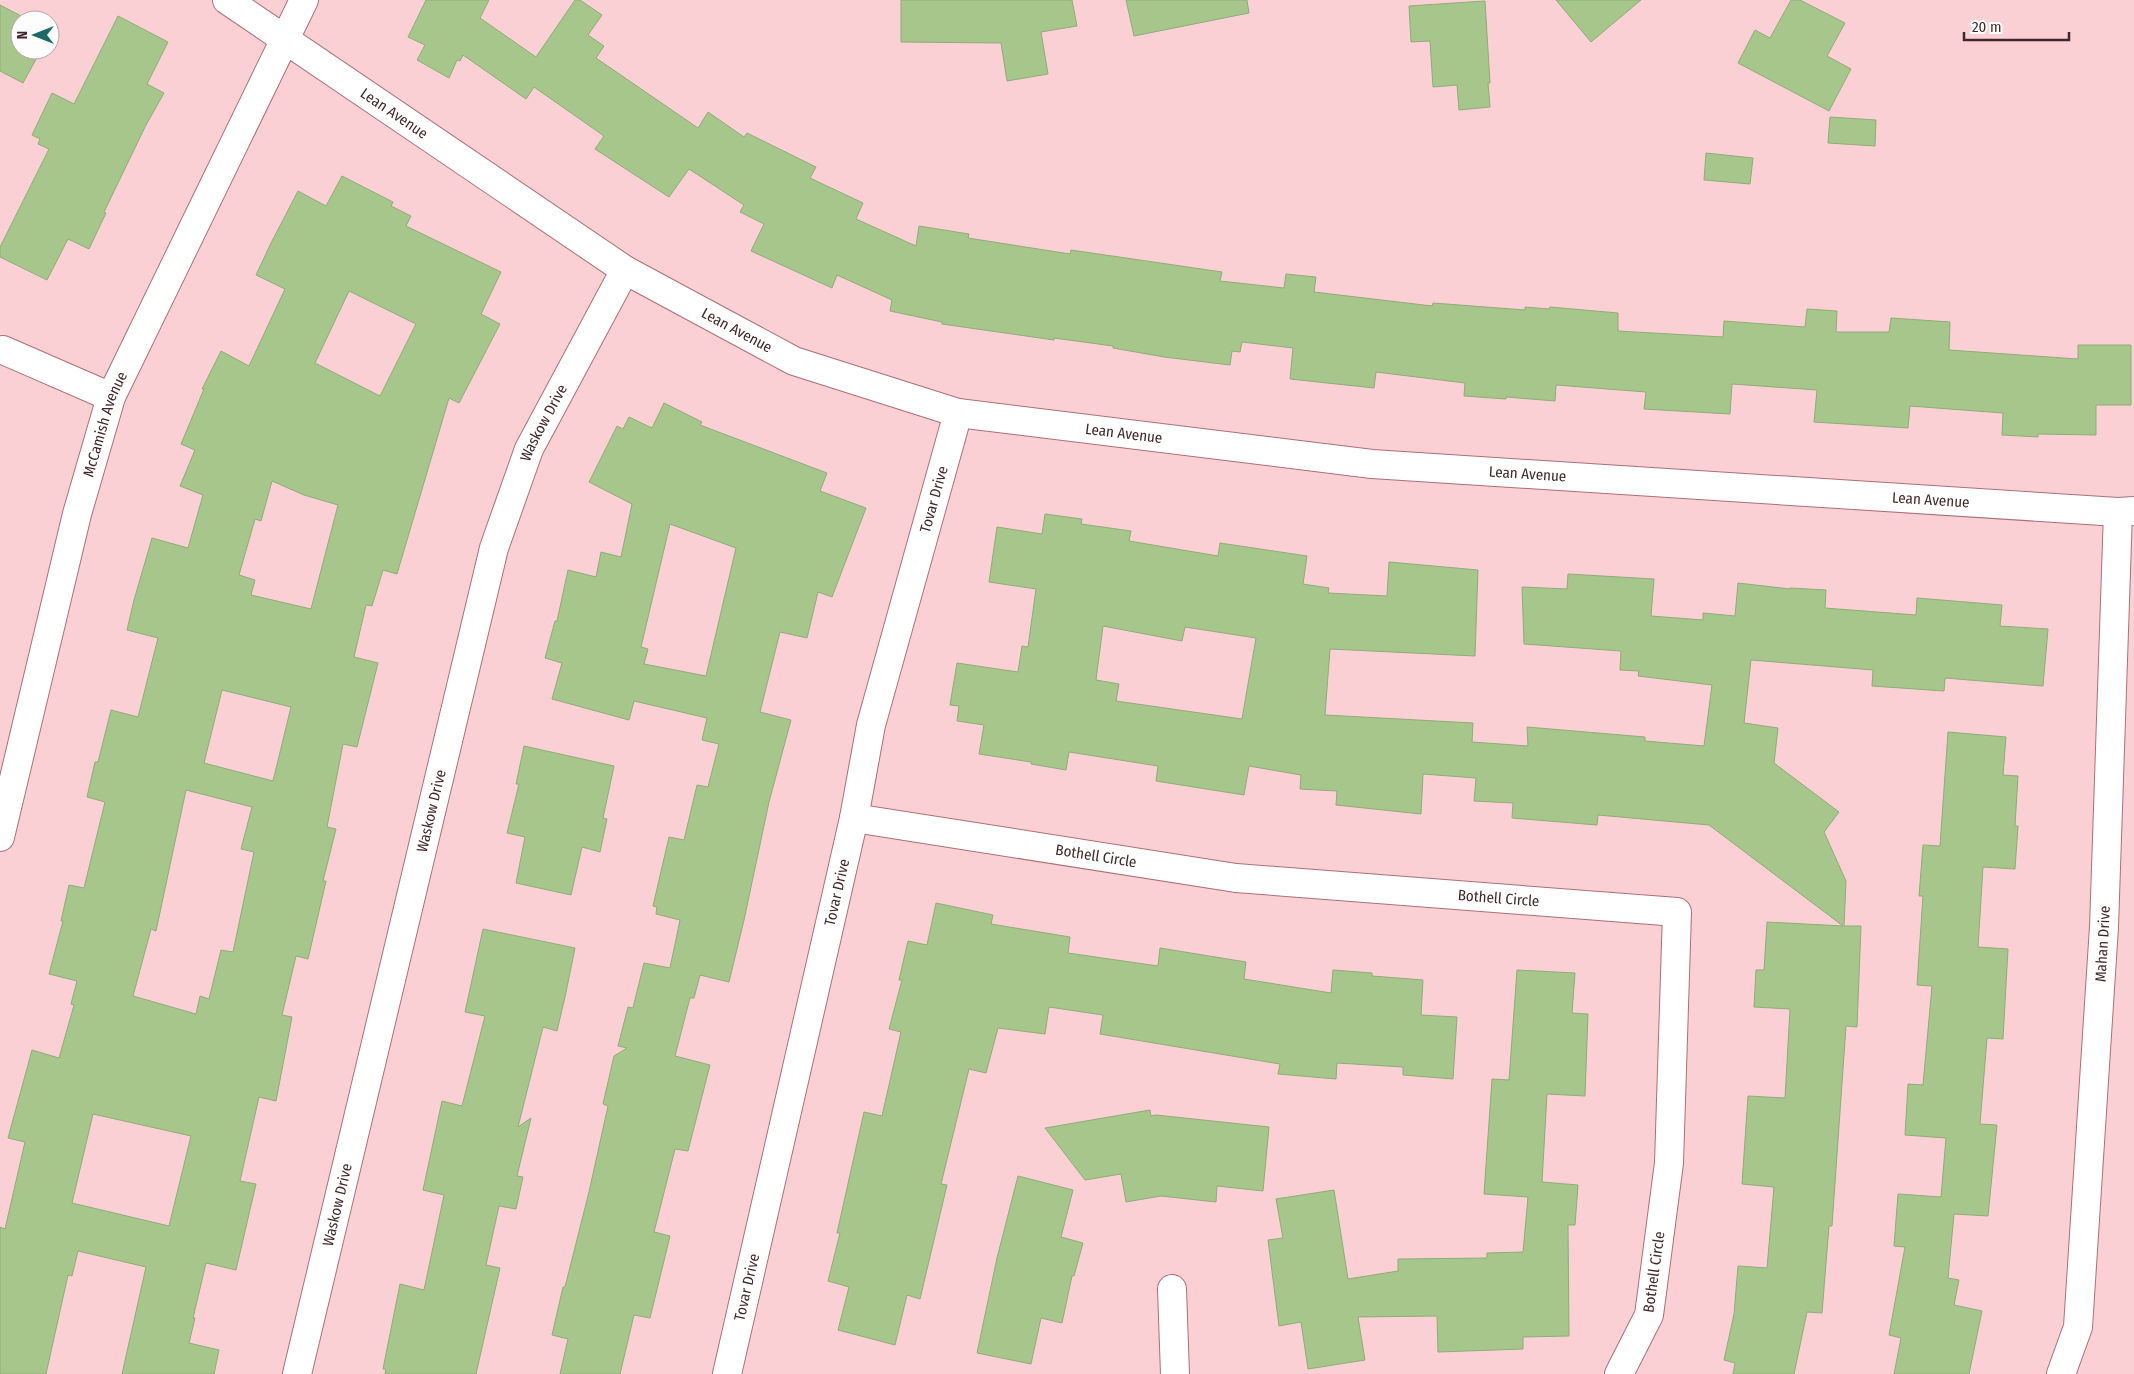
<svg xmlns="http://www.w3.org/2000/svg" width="2134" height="1374" viewBox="0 0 2134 1374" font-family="'Fira Sans Condensed',sans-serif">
	<rect width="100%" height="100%" fill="#fad0d4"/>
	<!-- building -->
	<path fill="#a6c68c" stroke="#90ac78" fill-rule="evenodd" d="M 426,0 L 489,0 L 480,18 L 536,57 L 575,0 L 580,0 L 602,15 L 588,35 L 604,46 L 596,58 L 698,128 L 708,112 L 744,137 L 747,133 L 816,167 L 810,178 L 863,203 L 856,219 L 916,246 L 919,226 L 969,234 L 968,238 L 1070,254 L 1071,250 L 1222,272 L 1220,281 L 1284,288 L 1286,274 L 1316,277 L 1314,292 L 1432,306 L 1433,303 L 1525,310 L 1525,307 L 1549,309 L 1550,307 L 1618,313 L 1618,331 L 1723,337 L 1724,321 L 1805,327 L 1807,309 L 1837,311 L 1836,332 L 1889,332 L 1891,318 L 1950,322 L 1949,350 L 2078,359 L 2078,345 L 2131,345 L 2131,405 L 2096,405 L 2096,435 L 2038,434 L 2038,437 L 2002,435 L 2003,413 L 1910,406 L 1908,428 L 1814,422 L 1817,390 L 1732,384 L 1730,414 L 1644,409 L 1646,392 L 1556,385 L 1555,401 L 1506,397 L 1506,399 L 1464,396 L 1465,383 L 1376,372 L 1374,388 L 1290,379 L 1293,348 L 1242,342 L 1240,352 L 1232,351 L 1230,365 L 1164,357 L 1113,348 L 1113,346 L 1054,338 L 1054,340 L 942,324 L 942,322 L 890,311 L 892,300 L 837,275 L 832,288 L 751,251 L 764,224 L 740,212 L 744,205 L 689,169 L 669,197 L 595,149 L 604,136 L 534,87 L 526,99 L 463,55 L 460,61 L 457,60 L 449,78 L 417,60 L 425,45 L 408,37 Z
		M 901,0 L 1072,0 L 1077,26 L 1041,32 L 1048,74 L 1007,81 L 1001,43 L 901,42 Z
		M 1126,0 L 1247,0 L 1249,13 L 1134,36 Z
		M 1556,0 L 1641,0 L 1591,42 Z
		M 1791,0 L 1800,0 L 1845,23 L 1827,56 L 1851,69 L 1829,111 L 1738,63 L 1755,30 L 1770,38 Z
		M 1485,1 L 1490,83 L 1488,83 L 1490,107 L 1459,110 L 1457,85 L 1433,87 L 1430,41 L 1411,42 L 1409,6 Z
		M 0,5 L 29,20 L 20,20 L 20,50 L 41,50 L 23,83 L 0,71 Z
		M 118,16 L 168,42 L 147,84 L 164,93 L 146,125 L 104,212 L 106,213 L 89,249 L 68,239 L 47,280 L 0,257 L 0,247 L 49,149 L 38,144 L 40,139 L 32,135 L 52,93 L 74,104 Z
		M 1830,117 L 1876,120 L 1875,146 L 1828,143 Z
		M 1706,153 L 1753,158 L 1750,184 L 1704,180 Z
		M 342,176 L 393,202 L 391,206 L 411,216 L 406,226 L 501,272 L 481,314 L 500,324 L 459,403 L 449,398 L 397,574 L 383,570 L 372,606 L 366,605 L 354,657 L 378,663 L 357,747 L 343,744 L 327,827 L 336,829 L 323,881 L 326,881 L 308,959 L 296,956 L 282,1015 L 292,1017 L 276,1101 L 259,1097 L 240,1181 L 256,1184 L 236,1270 L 206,1263 L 193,1318 L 195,1318 L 189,1343 L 219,1350 L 214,1374 L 122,1374 L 146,1267 L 78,1251 L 72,1276 L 68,1275 L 46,1374 L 0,1374 L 0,1227 L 5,1229 L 25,1142 L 8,1138 L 32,1050 L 59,1058 L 74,1005 L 71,1004 L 77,981 L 49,974 L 63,921 L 61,921 L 69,885 L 84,888 L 105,802 L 87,797 L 95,762 L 98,762 L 111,710 L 138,717 L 158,638 L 127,630 L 134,600 L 152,538 L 188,548 L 203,495 L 180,486 L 195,450 L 181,444 L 204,389 L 202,389 L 221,351 L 249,366 L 285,289 L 256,275 L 271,243 L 298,191 L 326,206 ZM 349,291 L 416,324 L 380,396 L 315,363 ZM 272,481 L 304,495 L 338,505 L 311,609 L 251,595 L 255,580 L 239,575 L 255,519 L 261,521 ZM 222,690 L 291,707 L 273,781 L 204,763 ZM 186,790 L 252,807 L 241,849 L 254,852 L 233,952 L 221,950 L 209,999 L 200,996 L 196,1014 L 133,996 L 151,929 L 156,931 ZM 93,1114 L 191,1136 L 169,1226 L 72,1203 Z
		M 664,403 L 702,422 L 700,425 L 827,473 L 820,491 L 866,508 L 832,597 L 818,592 L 807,638 L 780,632 L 760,712 L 791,720 L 769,802 L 744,920 L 729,982 L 700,975 L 694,998 L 690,998 L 675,1056 L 710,1065 L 688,1151 L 675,1149 L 654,1232 L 670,1236 L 650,1318 L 634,1315 L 620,1374 L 560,1374 L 568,1339 L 552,1335 L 563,1287 L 565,1287 L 589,1192 L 608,1106 L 603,1104 L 614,1056 L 627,1048 L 618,1046 L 628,1007 L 633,1008 L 644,963 L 670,968 L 680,920 L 656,914 L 657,907 L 653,906 L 669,837 L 684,840 L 697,785 L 708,787 L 719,744 L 702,740 L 707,718 L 634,701 L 629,720 L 552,699 L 562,663 L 545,658 L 555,621 L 557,621 L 568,570 L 596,577 L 601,552 L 621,557 L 632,504 L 589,482 L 617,426 L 623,429 L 629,417 L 652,428 ZM 670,524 L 736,548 L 706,676 L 644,664 L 648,649 L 641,647 Z
		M 1045,514 L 1082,519 L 1081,524 L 1131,531 L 1129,541 L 1218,556 L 1220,543 L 1307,556 L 1303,584 L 1329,588 L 1328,593 L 1387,596 L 1389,562 L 1478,570 L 1475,656 L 1330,649 L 1325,715 L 1473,723 L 1472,742 L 1528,746 L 1527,727 L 1645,737 L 1645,741 L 1704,746 L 1712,685 L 1638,676 L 1639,671 L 1620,670 L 1621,651 L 1524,644 L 1522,587 L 1567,589 L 1568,574 L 1654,579 L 1651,616 L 1703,620 L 1703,613 L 1735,616 L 1738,583 L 1790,589 L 1790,588 L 1826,590 L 1825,608 L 1916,615 L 1917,598 L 2002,605 L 2000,626 L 2048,629 L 2043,686 L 1945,678 L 1944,691 L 1872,686 L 1873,670 L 1751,660 L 1744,723 L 1778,728 L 1774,763 L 1839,812 L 1824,832 L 1846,881 L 1844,926 L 1861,926 L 1857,1027 L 1846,1026 L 1832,1226 L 1829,1226 L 1822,1313 L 1807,1312 L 1794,1374 L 1733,1374 L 1735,1363 L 1724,1360 L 1734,1314 L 1738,1266 L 1767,1268 L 1774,1187 L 1742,1184 L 1748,1096 L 1785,1098 L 1790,1009 L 1754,1007 L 1756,970 L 1764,970 L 1767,922 L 1843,926 L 1709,825 L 1598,815 L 1597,825 L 1512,818 L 1513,803 L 1474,801 L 1476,778 L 1423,774 L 1421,814 L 1336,805 L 1337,791 L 1300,789 L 1301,775 L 1249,766 L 1244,795 L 1156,781 L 1158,766 L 1069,752 L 1066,770 L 1031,764 L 1031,762 L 979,754 L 984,725 L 957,721 L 959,706 L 950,705 L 957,663 L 1018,672 L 1022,646 L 1028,647 L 1036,589 L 989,582 L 997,527 L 1042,534 ZM 1103,626 L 1182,641 L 1185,627 L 1256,638 L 1242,719 L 1116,701 L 1119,684 L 1096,680 Z
		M 1948,732 L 2006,737 L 2003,775 L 2018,776 L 2015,826 L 2018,826 L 2015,869 L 1983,867 L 1978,947 L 2008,949 L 2003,1039 L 1987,1038 L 1980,1124 L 1997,1125 L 1988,1216 L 1954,1214 L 1948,1278 L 1959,1280 L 1954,1305 L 1982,1311 L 1969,1374 L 1894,1374 L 1901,1338 L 1889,1335 L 1905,1247 L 1894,1246 L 1898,1194 L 1941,1197 L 1946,1138 L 1905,1135 L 1908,1084 L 1923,1085 L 1932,986 L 1917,985 L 1923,896 L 1919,896 L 1923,845 L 1940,846 Z
		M 524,746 L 614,766 L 603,818 L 607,819 L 600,852 L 582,847 L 571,895 L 516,883 L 525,837 L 507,833 L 519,784 L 516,784 Z
		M 936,903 L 993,915 L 991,924 L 1070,937 L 1068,953 L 1158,966 L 1160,948 L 1246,962 L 1244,979 L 1331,993 L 1333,970 L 1372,973 L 1372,976 L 1423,980 L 1421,1015 L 1457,1017 L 1453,1079 L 1403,1075 L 1403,1067 L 1337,1063 L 1336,1079 L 1278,1074 L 1280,1064 L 1100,1034 L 1103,1015 L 1049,1007 L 1045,1034 L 998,1028 L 986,1073 L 969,1069 L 941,1184 L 947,1185 L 920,1299 L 907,1295 L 895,1345 L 838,1330 L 849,1287 L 828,1281 L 840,1233 L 837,1233 L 864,1112 L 882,1116 L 901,1032 L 889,1029 L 902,980 L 899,980 L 908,941 L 927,945 Z
		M 483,929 L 575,948 L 565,997 L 557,1031 L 543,1027 L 518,1127 L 531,1118 L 517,1176 L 523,1177 L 516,1209 L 499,1206 L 486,1265 L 500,1268 L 476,1374 L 385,1374 L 386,1369 L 383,1369 L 400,1284 L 424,1290 L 444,1195 L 423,1190 L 442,1101 L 462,1106 L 485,1016 L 465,1012 Z
		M 1517,970 L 1575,973 L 1572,1013 L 1588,1014 L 1585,1096 L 1547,1094 L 1542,1182 L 1578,1185 L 1575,1225 L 1568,1225 L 1569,1336 L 1523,1337 L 1523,1349 L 1438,1352 L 1437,1316 L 1358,1317 L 1365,1360 L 1308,1369 L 1301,1322 L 1279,1326 L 1268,1240 L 1283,1238 L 1276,1199 L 1334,1190 L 1348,1279 L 1398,1271 L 1398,1259 L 1487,1258 L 1487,1253 L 1523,1252 L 1528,1197 L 1484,1194 L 1492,1079 L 1509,1080 Z
		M 1150,1110 L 1151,1116 L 1156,1115 L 1269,1127 L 1263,1191 L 1217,1186 L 1216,1202 L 1161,1196 L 1126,1202 L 1121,1174 L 1085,1180 L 1045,1128 Z
		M 1018,1176 L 1073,1190 L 1061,1237 L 1083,1243 L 1074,1276 L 1072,1276 L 1062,1323 L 1041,1318 L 1031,1364 L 977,1353 L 997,1258 Z"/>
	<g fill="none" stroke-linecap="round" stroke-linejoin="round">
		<defs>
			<g id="street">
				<path d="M 3,350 L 111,397"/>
				<path id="s1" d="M 854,818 L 1236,878 L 1677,912 L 1669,1163 L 1649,1315 L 1619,1374"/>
				<path id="s2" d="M 0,837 L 77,514 L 111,397 L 304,0"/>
				<path d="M 1172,1289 L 1175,1374"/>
				<path id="s3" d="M 297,1374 L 494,548 L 529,449 L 625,270"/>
				<path id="s4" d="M 727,1374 L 854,818 L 871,725 L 958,413"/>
				<path id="s5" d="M 2061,1374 L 2078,1327 L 2104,927 L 2118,512"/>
			</g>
			<g id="secondary">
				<path id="s6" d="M 227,0 L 625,270 L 794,361 L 958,413 L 1372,464 L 2118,512 L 2134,511"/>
			</g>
		</defs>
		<!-- street casing -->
		<use href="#street" stroke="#ad6f77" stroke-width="30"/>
		<!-- secondary casing -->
		<use href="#secondary" stroke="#ad6f77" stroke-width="30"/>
		<!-- street -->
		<use href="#street" stroke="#fff" stroke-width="28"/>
		<!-- secondary -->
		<use href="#secondary" stroke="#fff" stroke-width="28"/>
	</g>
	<g text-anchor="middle" stroke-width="4" stroke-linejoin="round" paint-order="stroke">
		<!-- street labels -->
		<g font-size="15" fill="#41272a" stroke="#fdfdfd">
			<text dy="5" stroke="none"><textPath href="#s6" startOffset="202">Lean Avenue</textPath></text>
			<text dy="5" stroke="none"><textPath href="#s6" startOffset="608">Lean Avenue</textPath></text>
			<text dy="5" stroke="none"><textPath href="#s3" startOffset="984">Waskow Drive</textPath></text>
			<text dy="5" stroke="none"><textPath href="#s2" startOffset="426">McCamish Avenue</textPath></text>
			<text dy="5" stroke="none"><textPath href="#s6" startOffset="1012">Lean Avenue</textPath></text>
			<text dy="5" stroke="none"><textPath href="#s6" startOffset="1418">Lean Avenue</textPath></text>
			<text dy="5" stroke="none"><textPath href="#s4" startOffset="899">Tovar Drive</textPath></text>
			<text dy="5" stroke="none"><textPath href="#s6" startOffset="1822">Lean Avenue</textPath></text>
			<text dy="5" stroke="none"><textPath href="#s3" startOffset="579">Waskow Drive</textPath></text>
			<text dy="5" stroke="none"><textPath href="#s1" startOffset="245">Bothell Circle</textPath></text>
			<text dy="5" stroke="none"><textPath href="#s4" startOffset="494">Tovar Drive</textPath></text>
			<text dy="5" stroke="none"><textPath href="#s1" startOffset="650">Bothell Circle</textPath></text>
			<text dy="5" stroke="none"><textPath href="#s5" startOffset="434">Mahan Drive</textPath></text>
			<text dy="5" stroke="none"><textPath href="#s3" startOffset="174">Waskow Drive</textPath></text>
			<text transform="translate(1654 1272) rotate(-82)" y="5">Bothell Circle</text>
			<text dy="5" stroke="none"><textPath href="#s4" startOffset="89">Tovar Drive</textPath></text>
		</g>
	</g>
	<!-- north arrow -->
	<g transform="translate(35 35) rotate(270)"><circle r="24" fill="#fdfdfd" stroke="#b2a7a9"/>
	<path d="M0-4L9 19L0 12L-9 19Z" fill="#1d6966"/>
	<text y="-8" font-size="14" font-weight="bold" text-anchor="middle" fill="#41272a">N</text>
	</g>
	<!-- scale -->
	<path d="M1964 32v8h105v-8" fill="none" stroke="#41272a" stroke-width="2.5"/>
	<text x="1972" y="32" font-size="15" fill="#41272a" stroke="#fdfdfd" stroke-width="4" paint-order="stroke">20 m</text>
</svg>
